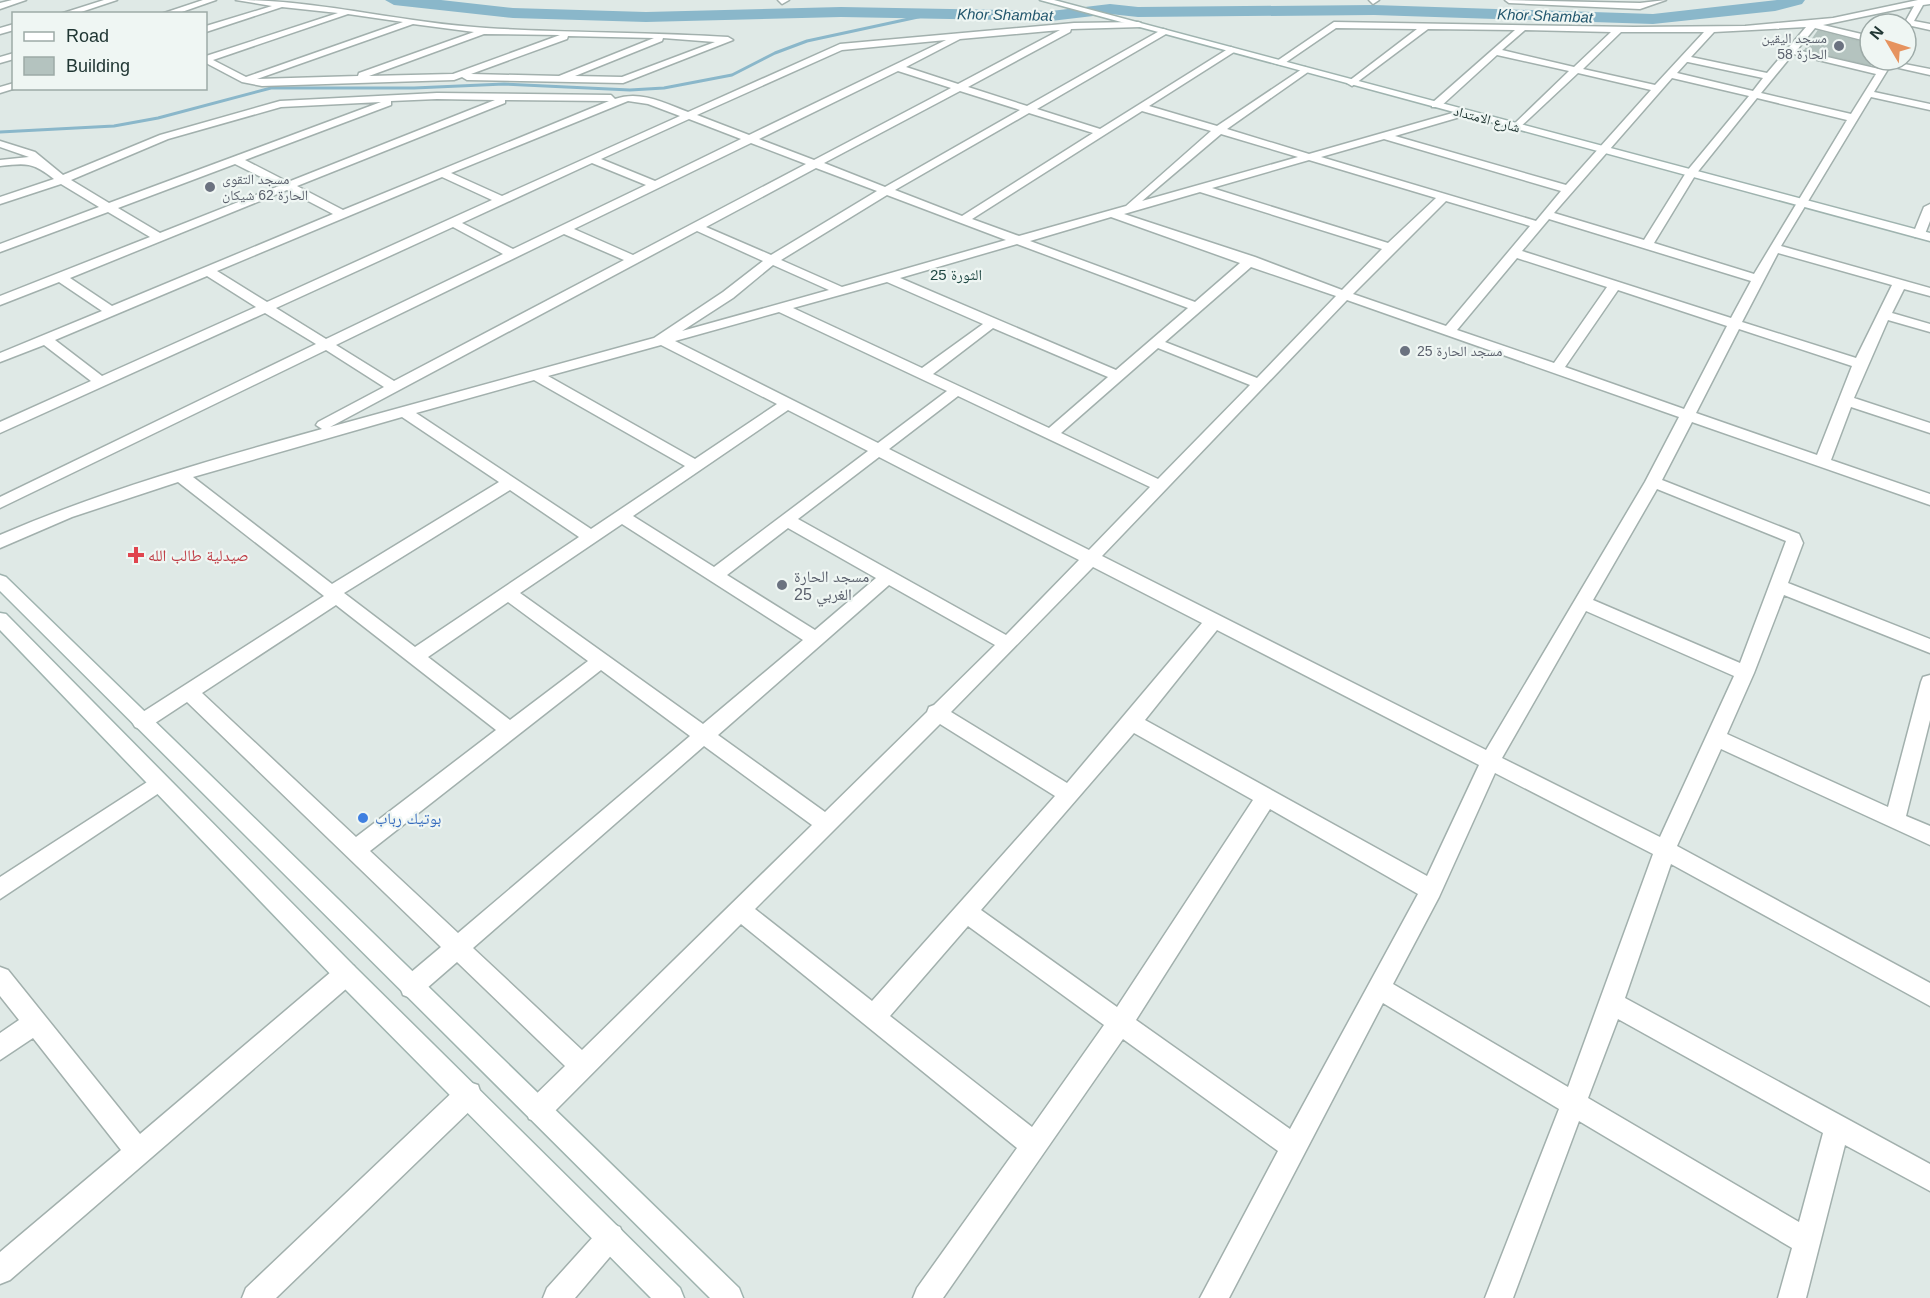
<svg xmlns="http://www.w3.org/2000/svg" width="1930" height="1298" viewBox="0 0 1930 1298" font-family="Arial,'Noto Naskh Arabic',sans-serif">
	<rect width="100%" height="100%" fill="#dfe9e6"/>
	<g fill="none" stroke-linecap="round" stroke-linejoin="round">
		<!-- stream -->
		<path stroke="#8ab7ca" stroke-width="3" d="M 0,132 L 114,126 L 158,118 L 271,88 L 414,88 L 504,84 L 630,90 L 664,88 L 732,75 L 775,53 L 807,41 L 932,14"/>
		<!-- river -->
		<path fill="#8ab7ca" fill-rule="evenodd" d="M 385,0 L 441,0 L 513,8 L 646,12 L 841,7 L 1051,11 L 1110,4 L 1138,7 L 1374,5 L 1653,14 L 1777,0 L 1805,0 L 1802,4 L 1775,11 L 1653,24 L 1374,15 L 1138,17 L 1110,14 L 1051,21 L 841,17 L 646,22 L 513,18 L 394,5 Z"/>
	</g>
	<!-- building -->
	<path fill="#b4c3bf" stroke="#b2c2bd" stroke-width="1.5" d="M 1818,31 L 1870,44 L 1870,65 L 1805,50 Z"/>
	<g fill="none" stroke-linecap="round" stroke-linejoin="round">
		<defs>
			<path id="street" d="M 12,0 L 26,0 L 0,9 L 0,3 Z
				M 104,0 L 117,0 L 75,14 L 60,14 Z
				M 203,0 L 216,0 L 176,14 L 161,14 Z
				M 236,0 C 320,0 402,23 486,28 C 566,33 647,32 728,37 L 733,40 L 623,83 L 467,80 L 462,77 L 454,80 L 262,86 L 242,82 L 206,63 L 206,56 L 338,13 L 282,7 L 206,32 L 206,26 L 272,6 ZM 348,14 L 403,22 L 246,77 L 213,60 ZM 413,24 L 474,32 L 359,73 L 358,76 L 257,79 ZM 484,34 L 560,35 L 453,74 L 369,76 ZM 568,36 L 654,38 L 559,76 L 471,74 L 567,39 ZM 663,38 L 715,42 L 622,77 L 575,76 L 662,41 Z
				M 778,0 L 789,0 L 782,4 Z
				M 1369,0 L 1379,0 L 1373,4 Z
				M 1505,0 L 1640,3 L 1666,0 L 1640,9 L 1509,3 Z
				M 1918,0 L 1930,0 L 1930,4 L 1923,5 L 1914,21 L 1930,24 L 1930,30 L 1912,26 L 1906,32 L 1904,24 L 1914,6 L 1823,25 L 1870,36 L 1870,42 L 1815,28 L 1797,50 L 1879,69 L 1884,60 L 1930,69 L 1930,75 L 1890,66 L 1874,92 L 1930,104 L 1930,110 L 1871,97 L 1781,246 L 1930,288 L 1930,296 L 1904,289 L 1892,313 L 1930,324 L 1930,332 L 1888,320 L 1854,398 L 1930,423 L 1930,433 L 1851,407 L 1831,460 L 1930,494 L 1930,505 L 1692,422 L 1662,480 L 1799,534 L 1803,543 L 1788,583 L 1930,639 L 1930,653 L 1784,595 L 1754,673 L 1727,734 L 1888,807 L 1921,682 L 1923,677 L 1930,675 L 1930,720 L 1906,816 L 1930,826 L 1930,845 L 1721,749 L 1677,846 L 1930,983 L 1930,1006 L 1671,864 L 1625,998 L 1930,1164 L 1930,1191 L 1845,1145 L 1806,1298 L 1778,1298 L 1792,1248 L 1579,1121 L 1513,1298 L 1485,1298 L 1559,1109 L 1383,1003 L 1229,1298 L 1200,1298 L 1278,1151 L 1123,1039 L 943,1298 L 913,1298 L 917,1288 L 1017,1148 L 741,924 L 547,1119 L 538,1122 L 529,1119 L 526,1110 L 529,1101 L 565,1066 L 457,962 L 419,995 L 411,998 L 403,995 L 400,987 L 403,979 L 441,947 L 187,702 L 149,727 L 142,730 L 135,727 L 132,722 L 135,717 L 324,596 L 178,482 L 72,517 L 0,548 L 0,535 C 104,490 213,459 322,429 L 316,425 L 318,422 L 384,387 L 326,350 L 0,508 L 0,497 L 316,344 L 265,313 L 0,433 L 0,422 L 91,381 L 44,345 L 0,362 L 0,353 L 102,311 L 59,282 L 0,305 L 0,296 L 150,237 L 108,212 L 0,252 L 0,244 L 99,207 L 61,184 L 0,204 L 0,197 L 54,179 C 32,162 27,163 0,166 L 0,160 L 29,157 L 0,147 L 0,141 L 35,152 L 63,175 L 160,135 L 280,101 L 437,93 L 611,95 L 615,99 C 640,90 665,103 688,112 L 840,44 L 1074,23 L 1138,22 L 1141,23 L 1141,27 L 1071,29 L 1070,32 L 968,87 L 1027,106 L 1163,29 L 1166,30 L 1166,34 L 1037,109 L 1100,129 L 1231,47 L 1236,50 L 1234,52 L 1149,106 L 1217,126 L 1305,67 L 1310,70 L 1308,72 L 1227,129 L 1309,154 L 1463,110 L 1468,113 L 1467,115 L 1395,136 L 1566,185 L 1651,90 L 1578,73 L 1517,130 L 1512,127 L 1513,125 L 1569,71 L 1497,55 L 1440,107 L 1432,107 L 1432,103 L 1515,30 L 1428,29 L 1352,86 L 1347,83 L 1349,81 L 1417,29 L 1336,28 L 1282,65 L 1274,63 L 1334,22 L 1634,27 L 1745,26 L 1833,18 ZM 1806,27 L 1767,73 L 1691,57 L 1714,32 ZM 1060,30 L 958,84 L 906,67 L 960,39 ZM 1525,30 L 1611,32 L 1574,67 L 1502,50 ZM 1621,32 L 1704,32 L 1655,85 L 1583,69 ZM 946,40 L 749,135 L 697,115 L 842,50 ZM 1793,54 L 1876,74 L 1851,114 L 1761,93 ZM 1687,62 L 1688,62 L 1763,78 L 1753,91 L 1677,73 ZM 898,71 L 951,88 L 814,160 L 759,139 ZM 1672,78 L 1749,96 L 1687,171 L 1644,240 L 1554,213 ZM 960,91 L 1020,110 L 885,187 L 824,163 ZM 1757,98 L 1847,120 L 1754,274 L 1654,243 L 1696,174 ZM 437,99 L 495,100 L 288,182 L 245,160 L 391,105 L 391,101 ZM 505,100 L 609,101 L 343,210 L 297,186 L 505,103 ZM 628,101 L 648,104 L 680,116 L 502,196 L 451,173 ZM 381,102 L 109,203 L 71,180 L 168,139 L 281,107 ZM 1142,111 L 1211,131 L 1126,206 L 1019,236 L 972,219 ZM 1029,113 L 1093,133 L 962,216 L 895,190 ZM 689,119 L 741,139 L 655,181 L 601,159 ZM 1221,134 L 1298,157 L 1142,201 ZM 1384,139 L 1561,191 L 1536,221 L 1321,157 ZM 751,143 L 806,164 L 633,255 L 574,229 ZM 1309,160 L 1436,198 L 1388,243 L 1212,188 ZM 592,163 L 646,185 L 513,249 L 462,223 ZM 235,164 L 279,186 L 160,233 L 118,208 ZM 816,168 L 877,191 L 771,255 L 706,227 ZM 442,177 L 492,200 L 267,302 L 217,271 ZM 287,190 L 333,214 L 112,306 L 70,278 ZM 1200,192 L 1382,249 L 1342,290 L 1255,257 L 1124,214 ZM 887,195 L 1006,240 L 842,287 L 781,260 ZM 1446,201 L 1530,226 L 1446,326 L 1353,294 ZM 1111,217 L 1240,263 L 1195,302 L 1030,241 ZM 1549,219 L 1751,281 L 1731,318 L 1522,251 ZM 453,227 L 503,254 L 326,339 L 276,308 ZM 697,231 L 763,261 L 723,292 L 654,338 L 330,427 ZM 564,234 L 624,260 L 394,381 L 336,345 ZM 1017,244 L 1188,308 L 1116,370 L 900,278 ZM 1778,253 L 1892,285 L 1856,358 L 1742,322 ZM 1517,258 L 1607,287 L 1554,363 L 1457,330 ZM 773,265 L 829,290 L 682,331 L 733,298 ZM 1251,267 L 1336,296 L 1257,378 L 1165,342 ZM 207,276 L 256,307 L 102,376 L 55,340 ZM 887,282 L 983,324 L 922,368 L 793,308 ZM 1618,290 L 1727,326 L 1684,409 L 1565,367 ZM 1347,300 L 1679,417 L 1645,482 L 1486,750 L 1102,556 ZM 779,312 L 947,391 L 878,443 L 675,341 ZM 993,328 L 1108,377 L 1049,428 L 933,374 ZM 1739,329 L 1852,366 L 1817,455 L 1696,413 ZM 661,345 L 777,404 L 695,459 L 548,376 ZM 1158,348 L 1250,385 L 1158,479 L 1061,433 ZM 534,380 L 685,466 L 591,529 L 416,413 ZM 958,396 L 1150,487 L 1089,550 L 889,449 ZM 788,410 L 868,451 L 714,567 L 633,516 ZM 402,417 L 499,482 L 332,584 L 193,477 ZM 879,457 L 1079,560 L 1006,635 L 798,519 ZM 1657,489 L 1786,541 L 1740,663 L 1593,600 ZM 510,490 L 579,537 L 415,647 L 344,593 ZM 622,524 L 803,640 L 703,724 L 520,593 ZM 788,528 L 876,578 L 815,630 L 727,575 ZM 1093,567 L 1202,623 L 1067,783 L 951,712 ZM 889,585 L 995,645 L 934,705 L 929,707 L 927,712 L 825,812 L 718,735 ZM 508,602 L 588,661 L 510,720 L 428,657 ZM 336,605 L 496,730 L 356,837 L 202,693 ZM 1586,611 L 1734,676 L 1660,837 L 1502,758 ZM 1217,630 L 1479,765 L 1427,876 L 1145,720 ZM 601,670 L 690,736 L 458,933 L 370,851 ZM 940,724 L 1055,796 L 872,1001 L 755,909 ZM 1134,733 L 1253,800 L 1117,1007 L 981,910 ZM 704,746 L 812,825 L 582,1050 L 473,948 ZM 1495,773 L 1653,854 L 1568,1087 L 1393,984 L 1439,897 ZM 1270,809 L 1418,894 L 1290,1129 L 1136,1020 ZM 968,926 L 1104,1025 L 1032,1127 L 890,1016 ZM 1618,1019 L 1823,1133 L 1799,1222 L 1588,1098 Z
				M 14,24 L 14,30 L 0,34 L 0,28 Z
				M 14,53 L 14,59 L 0,63 L 0,57 Z
				M 14,83 L 14,88 L 16,88 L 0,93 L 0,87 Z
				M 1930,204 L 1930,221 L 1925,234 L 1915,237 L 1913,234 L 1924,207 Z
				M 158,775 L 165,777 L 168,783 L 165,789 L 0,899 L 0,877 Z
				M 346,963 L 354,966 L 357,974 L 354,982 L 10,1280 L 0,1284 L 0,1252 L 121,1150 L 33,1038 L 0,1060 L 0,1033 L 19,1020 L 0,996 L 0,967 L 8,970 L 140,1134 L 338,966 Z
				M 469,1082 L 478,1085 L 481,1094 L 478,1103 L 276,1298 L 242,1298 L 246,1288 L 460,1085 Z
				M 611,1223 L 620,1227 L 624,1236 L 620,1245 L 575,1298 L 543,1298 L 547,1288 L 602,1227 Z"/>
			<path id="secondary" d="M 1040,0 L 1054,0 L 1930,233 L 1930,241 Z
				M 0,575 L 6,577 L 739,1288 L 743,1298 L 710,1298 L 0,591 Z
				M 0,613 L 6,614 L 354,966 L 680,1288 L 684,1298 L 651,1298 L 338,982 L 0,630 Z"/>
		</defs>
		<!-- street casing -->
		<use href="#street" stroke="#a2b0ad" stroke-width="3"/>
		<!-- secondary casing -->
		<use href="#secondary" stroke="#9fb3af" stroke-width="3"/>
		<!-- street -->
		<use href="#street" fill="#fff" fill-rule="evenodd"/>
		<!-- secondary -->
		<use href="#secondary" fill="#fff" fill-rule="evenodd"/>
	</g>
	<!-- markers -->
	<g fill="#6b7280" stroke="#eff6f3" stroke-width="2">
		<circle cx="1839" cy="46" r="6"/>
		<circle cx="210" cy="187" r="6"/>
		<circle cx="1405" cy="351" r="6"/>
		<circle cx="782" cy="585" r="6"/>
	</g>
	<path fill="#e0444e" stroke="#eff6f3" stroke-width="2" d="M133 546h6v6h6v6h-6v6h-6v-6h-6v-6h6z"/>
	<circle fill="#3f7fe0" stroke="#eff6f3" stroke-width="2" cx="363" cy="818" r="6"/>
	<g text-anchor="middle" stroke-width="4.5" stroke-linejoin="round" paint-order="stroke">
		<!-- far-worship labels -->
		<g font-size="14" fill="#5b616d" stroke="#eff6f3" text-anchor="start">
			<text x="1827" y="43" text-anchor="end">مسجد اليقين<tspan x="1827" dy="16">الحارة 58</tspan></text>
			<text x="222" y="184">مسجد التقوى<tspan x="222" dy="16">الحارة 62 شيكان</tspan></text>
			<text x="1417" y="356">مسجد الحارة 25</text>
		</g>
		<!-- far-street labels -->
		<g font-size="14" fill="#213734" stroke="#eff6f3">
			<text transform="translate(1487 119) rotate(15)" y="5">شارع الامتداد</text>
		</g>
		<!-- far-water labels -->
		<g font-size="15" font-style="italic" fill="#21566d" stroke="#eff6f3">
			<text transform="translate(1005 15) rotate(1)" y="5">Khor Shambat</text>
			<text transform="translate(1545 16) rotate(2)" y="5">Khor Shambat</text>
		</g>
		<!-- far-neighbourhood labels -->
		<g font-size="15" fill="#1f4743" stroke="#eff6f3">
			<text x="956" y="280">الثورة 25</text>
		</g>
		<!-- health labels -->
		<g font-size="16" fill="#be3a42" stroke="#eff6f3" text-anchor="start">
			<text x="148" y="561">صيدلية طالب الله</text>
		</g>
		<!-- worship labels -->
		<g font-size="16" fill="#5b616d" stroke="#eff6f3" text-anchor="start">
			<text x="794" y="582">مسجد الحارة<tspan x="794" dy="18">25 الغربي</tspan></text>
		</g>
		<!-- shop labels -->
		<g font-size="16" fill="#366cbe" stroke="#eff6f3" text-anchor="start">
			<text x="375" y="824">بوتيك رباب</text>
		</g>
	</g>
	<!-- legend -->
	<rect x="12" y="12" width="195" height="78" fill="#eff6f3" stroke="#9daaa7" stroke-width="1.5"/>
	<rect x="24" y="32" width="30" height="9" fill="#ffffff" stroke="#9daaa7" stroke-width="1.5"/>
	<text x="66" y="42" font-size="18" fill="#213734">Road</text>
	<rect x="24" y="57" width="30" height="18" fill="#b4c3bf" stroke="#9daaa7" stroke-width="1.5"/>
	<text x="66" y="72" font-size="18" fill="#213734">Building</text>
	<!-- north arrow -->
	<g transform="translate(1888 42) rotate(309)"><circle r="28" fill="#eff6f3" stroke="#9daaa7" stroke-width="1.5"/>
	<path d="M0-4.5L10 22L0 15L-10 22Z" fill="#e6935f"/>
	<text y="-9" font-size="16" font-weight="bold" text-anchor="middle" fill="#213734">N</text>
	</g>
</svg>
